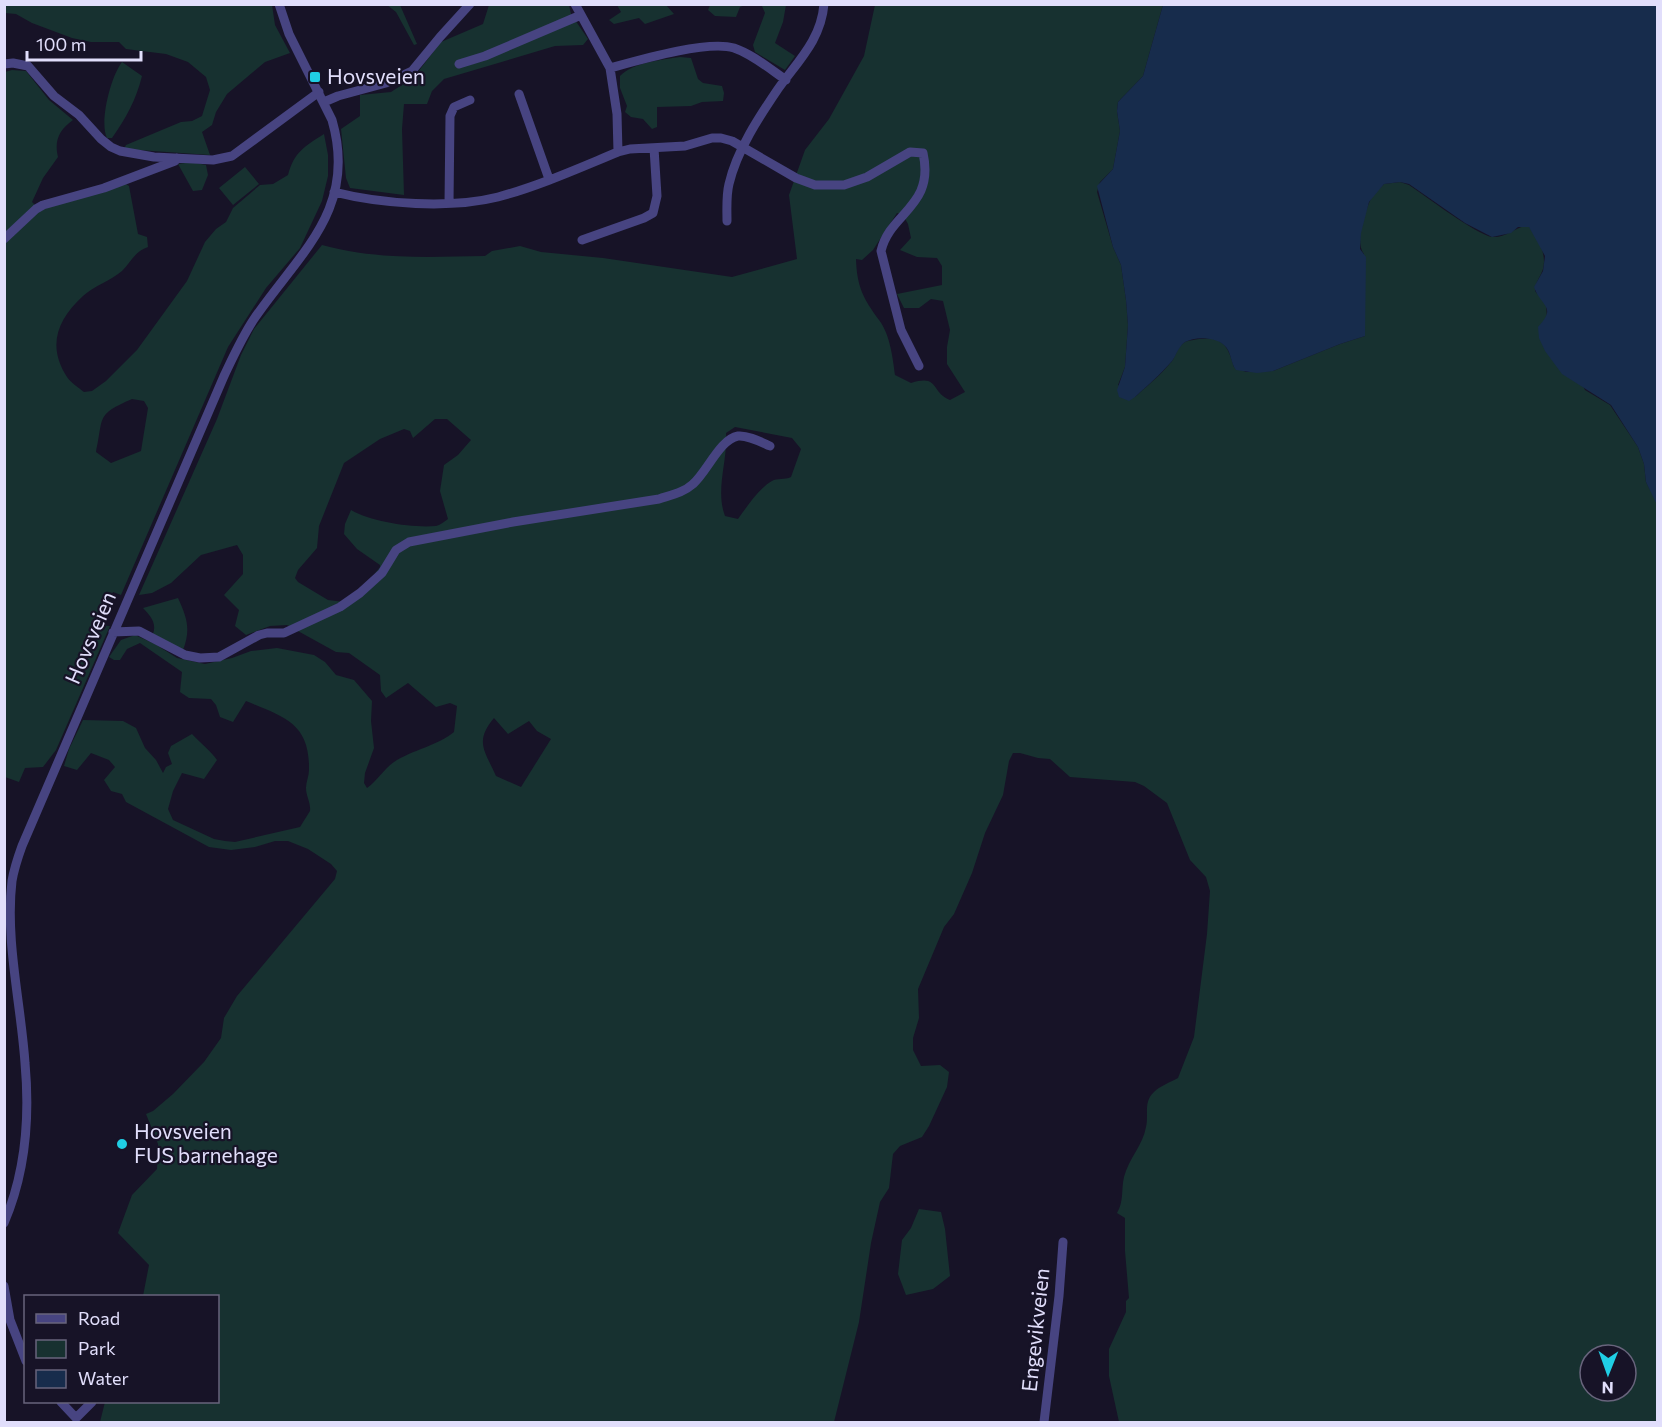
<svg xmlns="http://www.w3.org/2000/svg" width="1662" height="1427" viewBox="0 0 1662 1427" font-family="Commissioner,sans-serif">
	<rect width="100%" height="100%" fill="#171327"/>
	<!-- green -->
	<path fill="#173130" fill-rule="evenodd" d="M 5,4 L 272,5 L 275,25 L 290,53 L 265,62 L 227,94 L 216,112 L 212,125 L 202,132 L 210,155 L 124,149 L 126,145 L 181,122 L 192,121 L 202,116 L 210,90 L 206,77 L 188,62 L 166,54 L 126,49 L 119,42 L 91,42 L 72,38 L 32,23 L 16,14 L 5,13 Z
		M 387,5 L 400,5 L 417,44 L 414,45 L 396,12 Z
		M 489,5 L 569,5 L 571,14 L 588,39 L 583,45 L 555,46 L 444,79 L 432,91 L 427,104 L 404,104 L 402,129 L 404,195 L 350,188 L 346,178 L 341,129 L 360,116 L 360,95 L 391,92 L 414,77 L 441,42 L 483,24 Z
		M 617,5 L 666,5 L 674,14 L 645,24 L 639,18 L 614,24 L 609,20 L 621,12 Z
		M 710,5 L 710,4 L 745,5 L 740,7 L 736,17 L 715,16 L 708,10 Z
		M 756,5 L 786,5 L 783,22 L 775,43 L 795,56 L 785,70 L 755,52 L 753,45 L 765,13 L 762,6 Z
		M 875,5 L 1163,5 L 1143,76 L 1118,102 L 1117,111 L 1120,131 L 1113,169 L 1100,182 L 1097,192 L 1113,247 L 1121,265 L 1126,300 L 1128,325 L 1125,367 L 1118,385 L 1135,397 C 1147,386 1162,374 1172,361 C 1176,355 1178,346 1185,342 C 1189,340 1195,340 1199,339 C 1223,336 1228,346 1234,367 L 1246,372 L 1273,371 L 1340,344 L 1365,336 L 1364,254 C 1355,243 1364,215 1369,203 C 1372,195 1378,190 1384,184 L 1400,182 L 1409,185 C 1424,195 1477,235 1492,237 C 1505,238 1515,228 1527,225 C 1538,234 1547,255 1543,269 C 1540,278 1536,280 1535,291 L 1546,304 L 1547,318 L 1585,390 L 1610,405 L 1638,447 L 1644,464 L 1646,482 L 1658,505 L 1657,1422 L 1119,1422 L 1109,1376 L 1109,1349 L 1126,1312 L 1126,1301 L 1129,1298 L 1125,1251 L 1125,1218 L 1117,1213 C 1124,1201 1121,1190 1124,1177 C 1129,1158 1143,1145 1146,1127 C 1149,1115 1143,1102 1154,1092 C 1160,1086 1171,1082 1178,1078 L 1194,1037 L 1207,934 L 1210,891 L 1206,877 L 1190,860 L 1167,803 L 1144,786 L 1135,782 L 1070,777 L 1050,759 L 1038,758 L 1020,753 L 1013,753 L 1009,761 L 1003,795 L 985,833 L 972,873 L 954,914 L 944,927 L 918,989 L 919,1018 L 913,1038 L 913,1050 L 921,1066 L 940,1065 L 949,1072 L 947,1087 L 929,1126 L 922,1137 L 900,1146 L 893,1154 L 889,1188 L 880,1202 L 871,1243 L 859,1322 L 834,1422 L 100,1422 L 105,1402 L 218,1402 L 218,1296 L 143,1296 L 149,1265 L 118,1233 L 132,1195 L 157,1169 L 158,1144 L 146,1114 L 153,1111 L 173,1094 L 204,1062 L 221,1038 L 224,1018 L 237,996 L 335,879 L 337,871 L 331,864 L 308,849 L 288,841 L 275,841 L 255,847 L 231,850 L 209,847 L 126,802 L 122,794 L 111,791 L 104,780 L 115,767 L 109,760 L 91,753 L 77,770 L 64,766 L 69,749 L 83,720 L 123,721 L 136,728 L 145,748 L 156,760 L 163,773 L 166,767 L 172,764 L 168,753 L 171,746 L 192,734 C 200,743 211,751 217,760 L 204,779 L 182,773 L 173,791 L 168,809 L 173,820 L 214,839 L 225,841 L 235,842 L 300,827 L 310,811 C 311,803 306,796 306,788 C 306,782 309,776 309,770 C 310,723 284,717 246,701 L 233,722 L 220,717 L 216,705 L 211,699 L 189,698 L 180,692 L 182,672 L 140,643 L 127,649 L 120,660 L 114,660 L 109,657 L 121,640 L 135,635 L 155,644 L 177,658 L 205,664 L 232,658 L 251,651 L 277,648 L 314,655 L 325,662 L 336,675 L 354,680 L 372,701 L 371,721 L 374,748 L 365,773 L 364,783 L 367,788 C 377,781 384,769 394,762 C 412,750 439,745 454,732 L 457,706 L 450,703 L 436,707 L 408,683 L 386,698 L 381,691 L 380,675 L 349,653 L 336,652 L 287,625 L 270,626 L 246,635 L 235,626 L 239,610 L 224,595 L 243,574 L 243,555 L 237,545 L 201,555 L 171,583 L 152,593 L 139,595 L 217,419 L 241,355 L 254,329 L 322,245 C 377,260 429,257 485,256 L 492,251 L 520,246 L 541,252 L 603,258 L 732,277 L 797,259 L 789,195 L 805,150 L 829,119 L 864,56 ZM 897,213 L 903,215 L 908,224 L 911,238 L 900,250 L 917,257 L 937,258 L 942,266 L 942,285 L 897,294 L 904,308 L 919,308 L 931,299 L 943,301 L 950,330 L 947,347 L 947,364 L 965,392 L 950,400 C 930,392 940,374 911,383 L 895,375 C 893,359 890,334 879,320 C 863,298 857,287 856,259 L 862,260 L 873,250 ZM 435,419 L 447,419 L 471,440 L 458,455 L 444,465 L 440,491 L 448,519 C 444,522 440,525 436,526 C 412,528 372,522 351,510 L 345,524 L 344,534 L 357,549 L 380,565 L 380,567 L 365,586 L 344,602 L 328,600 L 298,582 L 295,578 L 298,570 L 317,548 L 319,526 L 344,463 L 380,439 L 404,429 L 410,431 L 413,438 ZM 735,427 L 792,438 L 801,449 L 791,477 C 785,480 777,478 772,481 C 759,488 746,508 738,519 L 725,516 C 715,490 728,460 726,433 ZM 494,718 L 508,734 L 529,721 L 537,731 L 551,739 L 521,787 L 496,776 C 485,751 474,742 494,718 ZM 1590,1355 L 1626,1355 L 1626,1391 L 1590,1391 Z
		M 680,57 L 691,58 L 698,79 L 703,83 L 722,86 L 724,93 L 723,101 L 702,102 L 691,106 L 657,107 L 657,127 L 652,129 L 643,119 L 631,117 L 625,112 L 627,106 L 620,88 L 620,76 C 634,62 661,60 680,57 Z
		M 122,62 L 142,76 C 136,100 126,118 112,138 L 107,138 C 99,122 111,76 122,62 Z
		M 12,70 L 26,71 L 49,100 L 73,120 C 59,130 54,141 58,157 L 43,178 L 32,202 L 41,211 L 52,205 L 126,184 L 129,186 L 138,234 L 147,237 L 148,247 C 135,251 131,262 122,271 C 110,281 94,286 83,296 C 57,320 47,346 67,377 C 71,383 79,388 84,392 L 92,391 L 106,381 L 137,350 L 187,281 L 205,242 L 216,229 L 226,222 L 233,208 L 260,185 L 273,184 L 288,175 C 294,152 305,146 324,134 L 328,155 L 328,176 L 322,201 L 300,248 L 266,288 L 228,347 L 121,595 L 113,592 L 96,625 L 110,626 L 56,750 L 43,767 L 25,768 L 19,782 L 5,777 L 5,72 ZM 132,399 L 144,401 L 148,408 L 141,451 L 111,463 L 96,452 C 104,417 95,415 132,399 Z
		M 191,162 L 206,165 L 208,175 L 202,190 L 193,191 L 178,164 Z
		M 245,167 L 259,184 L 233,205 L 219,188 Z
		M 178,598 C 187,618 191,629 183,650 L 153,634 C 157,622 150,616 143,608 Z
		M 919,1209 L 941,1212 L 945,1229 L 950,1276 L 933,1289 L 906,1295 L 898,1274 L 902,1240 L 911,1228 Z"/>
	<!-- water -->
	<path fill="#172c4c" d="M 1163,5 L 1657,5 L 1657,505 L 1646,482 L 1644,464 L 1638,447 L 1611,405 L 1562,374 L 1545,351 L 1539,338 L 1538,327 C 1558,306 1540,306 1534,287 L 1543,271 L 1545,256 L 1529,227 L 1518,227 L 1511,233 L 1492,237 L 1465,223 L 1409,184 L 1400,182 L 1384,184 L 1369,202 L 1361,233 L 1360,249 L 1366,257 L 1365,336 L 1340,344 L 1273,371 L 1257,373 L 1236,370 C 1230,362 1232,352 1224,345 C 1216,337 1195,336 1185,342 C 1178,347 1176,356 1172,361 C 1161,374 1147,386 1135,397 L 1129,401 L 1119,397 L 1117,390 L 1125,367 L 1128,325 L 1126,300 L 1121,265 L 1113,247 L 1097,186 L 1113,169 L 1120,131 L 1117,111 L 1118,102 L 1143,76 Z"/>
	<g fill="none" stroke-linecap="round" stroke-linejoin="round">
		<!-- minor -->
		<path stroke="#474481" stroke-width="9" d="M 575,4 L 610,68 L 617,114 L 618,152
			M 4,64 L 13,63 L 28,66 L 54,96 L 79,115 L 101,139 L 111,147 L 120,151 L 154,157 L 213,160 L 232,156 L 319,92
			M 459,64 L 485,56 L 581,15
			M 610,68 C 639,60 707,40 734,48 C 752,54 770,69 786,80
			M 519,94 L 549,179
			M 324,102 L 338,96 L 386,83 L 412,71 L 440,37 L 470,4
			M 334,192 C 381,204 450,209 498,197 C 539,186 579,168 618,152 L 630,149 L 685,146 L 712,138 L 721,138 L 732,141 L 796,178 L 815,185 L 844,185 L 867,177 L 910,152 L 923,153 C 935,207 890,212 881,251 L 901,330 L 919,366
			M 449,203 L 450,116 L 454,107 L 470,100
			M 727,221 C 727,209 726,196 729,184 C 737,150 759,117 778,89 C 798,61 821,40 824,4
			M 4,239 L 36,209 L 43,205 L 104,188 L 175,161 L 177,158
			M 582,240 L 644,218 L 653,213 L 657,196 L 654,148
			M 113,632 L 139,631 L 185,655 L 200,658 L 219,657 L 259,635 L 267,633 L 284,633 L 340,607 L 360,593 L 382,573 L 396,550 L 409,542 L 513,522 L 659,499 C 671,495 683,493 693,484 C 707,472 720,439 738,436 C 748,435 761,442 770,446
			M 4,1223 C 26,1172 30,1118 25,1063 C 21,1004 5,940 12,881 C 14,869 18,857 22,846 L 224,376 C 233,357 242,337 254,319 C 299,253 358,210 332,120 L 289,34 L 279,4
			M 4,1286 L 10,1320 L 26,1361
			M 61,1402 L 76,1418 L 92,1402
			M 1044,1422 L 1059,1296 L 1063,1242"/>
	</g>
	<!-- markers -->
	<g fill="#20cee4" stroke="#171327" stroke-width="2">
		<rect x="309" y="71" width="12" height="12" rx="3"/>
		<circle cx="122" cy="1144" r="6"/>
	</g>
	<g text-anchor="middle" stroke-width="4.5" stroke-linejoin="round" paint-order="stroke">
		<!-- poi labels -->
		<g font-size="21" fill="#e1defb" stroke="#171327" text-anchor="start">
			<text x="327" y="84">Hovsveien</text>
			<text x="134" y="1139">Hovsveien<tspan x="134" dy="24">FUS barnehage</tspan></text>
		</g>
		<!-- street labels -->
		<g font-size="21" fill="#e1defb" stroke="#171327">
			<text transform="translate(91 638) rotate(-67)" y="7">Hovsveien</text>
			<text transform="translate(1036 1330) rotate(-84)" y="7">Engevikveien</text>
		</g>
	</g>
	<!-- border -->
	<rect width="1662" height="1427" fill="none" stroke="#e1defb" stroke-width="12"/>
	<!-- legend -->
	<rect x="24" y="1295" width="195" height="108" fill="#171327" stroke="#68647c" stroke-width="1.5"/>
	<rect x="36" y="1314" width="30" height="9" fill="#474481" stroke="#68647c" stroke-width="1.5"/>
	<text x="78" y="1325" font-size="18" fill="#e1defb">Road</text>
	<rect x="36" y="1340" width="30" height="18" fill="#173130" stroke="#68647c" stroke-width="1.5"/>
	<text x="78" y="1355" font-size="18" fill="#e1defb">Park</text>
	<rect x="36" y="1370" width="30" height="18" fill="#172c4c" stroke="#68647c" stroke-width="1.5"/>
	<text x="78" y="1385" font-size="18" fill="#e1defb">Water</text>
	<!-- north arrow -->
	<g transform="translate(1608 1373) rotate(181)"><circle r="28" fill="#171327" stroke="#68647c" stroke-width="1.5"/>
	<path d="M0-4.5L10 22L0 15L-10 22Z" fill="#20cee4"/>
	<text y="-9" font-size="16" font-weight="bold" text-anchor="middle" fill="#e1defb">N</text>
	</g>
	<!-- scale -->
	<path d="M27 51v9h114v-9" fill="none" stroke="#e1defb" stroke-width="3"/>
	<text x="36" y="51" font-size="18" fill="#e1defb" stroke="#171327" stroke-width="4.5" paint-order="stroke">100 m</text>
</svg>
